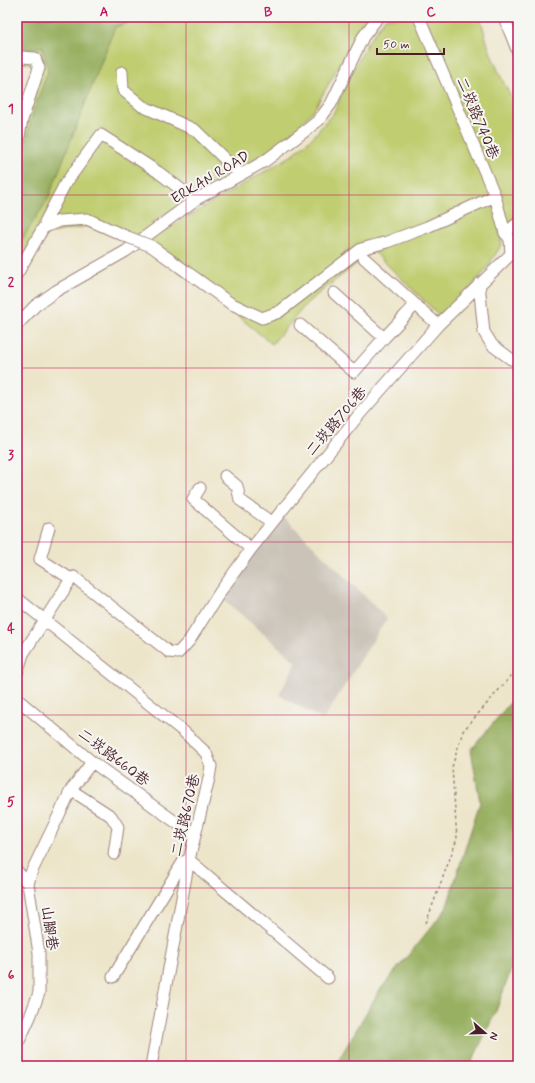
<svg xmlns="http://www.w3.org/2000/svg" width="535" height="1083" viewBox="0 0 535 1083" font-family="Mynerve,'LXGW WenKai TC',sans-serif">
	<rect width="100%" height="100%" fill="#f6f6f2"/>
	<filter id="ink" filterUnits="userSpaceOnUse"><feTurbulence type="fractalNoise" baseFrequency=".025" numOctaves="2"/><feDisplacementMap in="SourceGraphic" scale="8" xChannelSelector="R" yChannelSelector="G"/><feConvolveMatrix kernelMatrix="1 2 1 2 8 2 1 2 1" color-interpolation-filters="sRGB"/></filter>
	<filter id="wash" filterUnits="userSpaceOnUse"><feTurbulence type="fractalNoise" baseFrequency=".012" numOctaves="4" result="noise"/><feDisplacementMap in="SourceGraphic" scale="16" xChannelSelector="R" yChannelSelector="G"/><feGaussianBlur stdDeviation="0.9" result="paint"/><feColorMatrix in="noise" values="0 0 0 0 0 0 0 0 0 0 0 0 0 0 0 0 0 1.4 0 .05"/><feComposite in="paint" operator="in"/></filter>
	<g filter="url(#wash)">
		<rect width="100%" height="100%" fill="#ede5c9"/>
		<!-- industrial -->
		<path fill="#cbc3b8" d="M 284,517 L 387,618 L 323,720 L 279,695 L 296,662 L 223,599 L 249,557 Z"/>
		<!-- green -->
		<path fill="#c0cd6f" stroke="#85764d" d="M 17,17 L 371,17 L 363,28 L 337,69 L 315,108 L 294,132 L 241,169 L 207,187 L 151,223 L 167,229 L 291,156 L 313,137 L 334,112 L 351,74 L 368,42 L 386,17 L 480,17 L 489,49 L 500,75 L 518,111 L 518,218 L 499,232 L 502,244 L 485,271 L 443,319 L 374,252 L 371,252 L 308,302 L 272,344 L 216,298 L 143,246 L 123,236 L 86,226 L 47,234 L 17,283 L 17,122 L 34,72 L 32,64 L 23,63 L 18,69 L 17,71 Z"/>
		<!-- forest -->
		<path fill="#98b062" stroke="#716846" d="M 17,17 L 149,17 L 115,27 L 48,199 L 17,247 L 17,186 L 32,115 L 48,71 L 42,46 L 17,54 Z
			M 518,693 L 518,951 L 496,1011 L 470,1066 L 335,1066 L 379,991 L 446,909 L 480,802 L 471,750 Z"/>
	</g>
	<g filter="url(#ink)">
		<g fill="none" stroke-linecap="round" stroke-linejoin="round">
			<defs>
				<path id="minor" d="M 504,17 L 518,52
					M 17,61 L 22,57 L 35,58 L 39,68 L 22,120 L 17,147
					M 122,72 L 123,90 L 142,106 L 195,130 L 241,175
					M 45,222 L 65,184 L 101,135 L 158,172 L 195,200
					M 505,233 L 518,223
					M 151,246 L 230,303 L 262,318 L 279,312 L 361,249 L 387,242 L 427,227 L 495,196
					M 364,258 L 438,325
					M 17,274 L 43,228 L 59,221 L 87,219 L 125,236
					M 479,284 L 484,332 L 492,345 L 511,359
					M 334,293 L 384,338
					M 17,325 L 35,306 L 56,291 L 126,251 L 195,200 L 265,161 L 305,131 L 319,120 L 331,104 L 363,37 L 378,17
					M 300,325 L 354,372 L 384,338 L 415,305
					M 225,476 L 237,486 L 240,500 L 271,522
					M 200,488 L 193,499 L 251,549
					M 49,528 L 40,559 L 71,579
					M 17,598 L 184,732 L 206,753 L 211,766 L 209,778 L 189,860 L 151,1066
					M 17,673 L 23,654 L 71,579 L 74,577 L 169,652 L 178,653 L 189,641 L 220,592 L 251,549 L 358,416 L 438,325 L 511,254 L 510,239 L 505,233 L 495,196 L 419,17
					M 17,699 L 92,762 L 195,836
					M 71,790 L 111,816 L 118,827 L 114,854
					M 17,871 L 28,884
					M 113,977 L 183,862 L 189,860 L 328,978
					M 17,1043 L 19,1041 L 30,1017 L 39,993 L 39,953 L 28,884 L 31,873 L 71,790 L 92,762"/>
			</defs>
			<!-- minor casing -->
			<use href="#minor" stroke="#9c827a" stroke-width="13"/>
			<!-- path -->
			<path stroke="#9c827a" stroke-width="1.5" stroke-dasharray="3 3" stroke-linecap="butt" d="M 515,263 L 518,269
				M 426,923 L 457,839 L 452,767 L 463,731 L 518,668"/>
			<!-- minor -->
			<use href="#minor" stroke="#fff" stroke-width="11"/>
			<defs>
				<path id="minor-bridge" d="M 125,236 L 151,246"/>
			</defs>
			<!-- minor-bridge casing -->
			<use href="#minor-bridge" stroke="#9c827a" stroke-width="13" stroke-linecap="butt"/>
			<!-- minor-bridge -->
			<use href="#minor-bridge" stroke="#fff" stroke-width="11"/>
		</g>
	</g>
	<!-- grid -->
	<path fill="none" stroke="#c2185b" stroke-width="1" stroke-opacity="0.55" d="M 186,17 L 186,1066M 349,17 L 349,1066M 17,195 L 518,195M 17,368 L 518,368M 17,542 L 518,542M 17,715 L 518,715M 17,888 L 518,888"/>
	<g text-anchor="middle" stroke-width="4" stroke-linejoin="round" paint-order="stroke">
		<!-- street labels -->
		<g font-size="15" fill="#4a1f2b" stroke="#f6f6f2">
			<text transform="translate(478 118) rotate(67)" y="5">二崁路740巷</text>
			<text transform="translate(210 177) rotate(-31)" y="5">ERKAN ROAD</text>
			<text transform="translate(336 421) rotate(-50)" y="5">二崁路706巷</text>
			<text transform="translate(114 757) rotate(37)" y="5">二崁路660巷</text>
			<text transform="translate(185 815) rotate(-77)" y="5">二崁路670巷</text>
			<text transform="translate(50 928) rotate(82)" y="5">山腳巷</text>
		</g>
	</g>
	<!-- margin -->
	<rect width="535" height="1083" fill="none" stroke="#f6f6f2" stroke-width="44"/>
	<!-- north arrow -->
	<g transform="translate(485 1033) rotate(110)" stroke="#f6f6f2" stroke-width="3" paint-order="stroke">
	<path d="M0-3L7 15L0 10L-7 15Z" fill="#4a1f2b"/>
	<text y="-6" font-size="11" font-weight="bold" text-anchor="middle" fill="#4a1f2b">N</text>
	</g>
	<!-- scale -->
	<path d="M377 48v6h67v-6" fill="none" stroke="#4a1f2b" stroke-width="2"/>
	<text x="383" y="48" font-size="12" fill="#4a1f2b" stroke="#f6f6f2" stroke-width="3" paint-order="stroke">50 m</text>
	<rect x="22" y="22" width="491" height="1039" fill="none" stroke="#c2185b" stroke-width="1.5"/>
	<g font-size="13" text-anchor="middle" font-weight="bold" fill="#c2185b">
		<text x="104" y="16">A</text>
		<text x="268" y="16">B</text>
		<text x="431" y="16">C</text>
		<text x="11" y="113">1</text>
		<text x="11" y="286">2</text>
		<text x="11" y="459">3</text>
		<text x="11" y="633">4</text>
		<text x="11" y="806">5</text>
		<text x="11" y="979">6</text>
	</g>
</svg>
